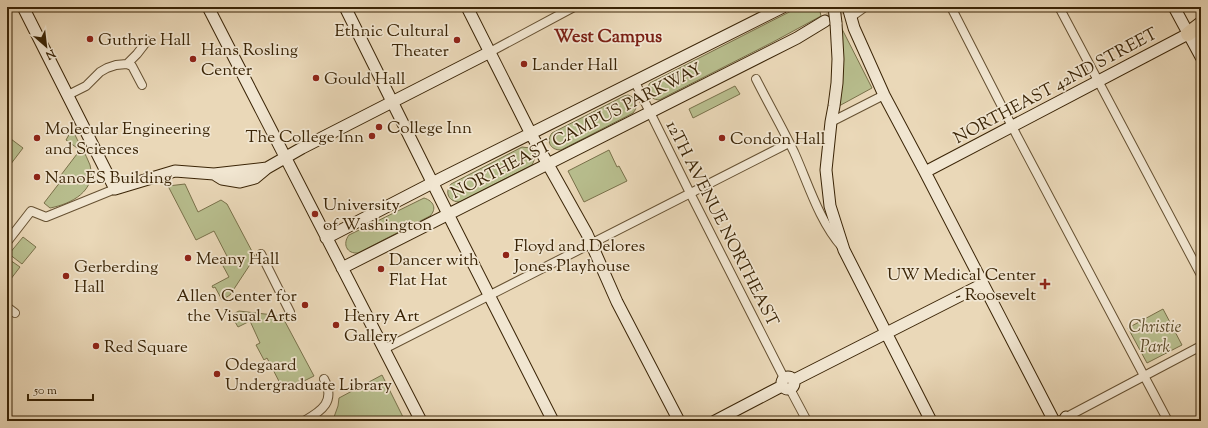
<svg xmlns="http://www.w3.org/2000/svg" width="1208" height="428" viewBox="0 0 1208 428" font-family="'Sorts Mill Goudy',serif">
	<rect width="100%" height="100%" fill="#ead8b8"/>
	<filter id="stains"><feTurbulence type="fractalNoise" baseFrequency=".005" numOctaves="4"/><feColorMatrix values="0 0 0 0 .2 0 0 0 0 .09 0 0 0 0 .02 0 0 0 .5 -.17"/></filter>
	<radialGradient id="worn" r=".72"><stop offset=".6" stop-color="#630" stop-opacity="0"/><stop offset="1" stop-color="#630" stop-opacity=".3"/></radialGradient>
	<!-- green -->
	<path fill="#b8be8e" stroke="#79714a" d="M 799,7 L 819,7 L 821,16 L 773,42 L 659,100 C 649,99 644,91 650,83 Z
		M 841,27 L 872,88 L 839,106 Z
		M 735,86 L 740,94 L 693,118 L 689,109 Z
		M 628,95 C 637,98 639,106 633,113 L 561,150 C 550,150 546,141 552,133 L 624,96 Z
		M 73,131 C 78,142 86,154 90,165 C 97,191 71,204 50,208 L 44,203 L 64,177 L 61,175 L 80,150 L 66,140 L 70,133 Z
		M 7,136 L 23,148 L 7,169 Z
		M 522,147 L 530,148 C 535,153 536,158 532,165 L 460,202 C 449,202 444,193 451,184 Z
		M 609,150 L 617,167 L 619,166 L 627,181 L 584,202 L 568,171 Z
		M 185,184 L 198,212 L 221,200 L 227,204 L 255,257 L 230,295 L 222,300 L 215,287 L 213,288 L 212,286 L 229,277 L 222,264 L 229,260 L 214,231 L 196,240 L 168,186 Z
		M 424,198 C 434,201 437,209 430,216 L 358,253 C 347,254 342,244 349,235 Z
		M 23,237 L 36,247 L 22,264 L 9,254 Z
		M 7,258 L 20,267 L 7,284 Z
		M 1163,309 L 1182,345 L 1147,363 L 1128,328 Z
		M 239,311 L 282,316 L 314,376 L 284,391 L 267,358 L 264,360 L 256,345 L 260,343 L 250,321 L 238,327 L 231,315 Z
		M 382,375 L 405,421 L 336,421 L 334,417 L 338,406 L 339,398 Z"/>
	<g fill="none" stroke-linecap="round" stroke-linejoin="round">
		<!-- secondary-tunnel -->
		<path stroke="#c7b494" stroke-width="11" stroke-dasharray="11 5.5" stroke-linecap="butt" d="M 825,21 L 843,7"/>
		<defs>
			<path id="street" d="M 951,7 L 1017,136 L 1168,421
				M 1059,7 L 1201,275
				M 851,17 L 865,7
				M 490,52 L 574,7
				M 127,64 L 137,54 L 147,41
				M 756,79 C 768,103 782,127 794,152 C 808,183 819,221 842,247
				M 635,82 L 690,193 L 784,378
				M 72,93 L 86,86 L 100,72 L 107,68 L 116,65 L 127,64 L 132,66 L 142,85
				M 831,122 L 884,95
				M 7,242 L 31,211 L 46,217 L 115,189
				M 261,254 L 290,312
				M 7,307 L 15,313
				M 384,349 L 789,143
				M 790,389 L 807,421
				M 304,421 C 322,411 336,401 324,379
				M 1059,421 L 1201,346"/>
			<path id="secondary" d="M 23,7 L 115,189 L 175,171 L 214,174 L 267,168
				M 208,7 L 421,421
				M 345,7 L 454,226 L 553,421
				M 467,7 L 531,134 L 587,234 L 617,302 L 679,421
				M 848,7 L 854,28 L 884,95 L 925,172 L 1054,421
				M 1174,7 L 1201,57
				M 836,23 L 838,59 L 837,83 L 834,106 L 831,122 L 826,170 L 830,206 L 844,250 L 931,421
				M 925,172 L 1188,34
				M 214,174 L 222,179 L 240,182 L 255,178 L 267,168 L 302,148 L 490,52
				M 326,238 L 442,178 L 783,7
				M 342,268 L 797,38 L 825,21
				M782 383a6 6 0 1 1 12 0a6 6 0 1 1-12 0Z
				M 794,380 L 983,284
				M 715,421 L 782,386
				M 1065,421 L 1066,417"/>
			<path id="highway" d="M 1188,34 L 1201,24"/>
		</defs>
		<!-- street casing -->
		<use href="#street" stroke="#665132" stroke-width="10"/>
		<!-- secondary casing -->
		<use href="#secondary" stroke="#3a2406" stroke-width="13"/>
		<!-- highway casing -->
		<use href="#highway" stroke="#3a2406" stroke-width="16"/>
		<!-- street -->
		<use href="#street" stroke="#f1e6d1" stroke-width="8"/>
		<!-- secondary -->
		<use href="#secondary" stroke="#f1e6d1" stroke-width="11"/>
		<!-- highway -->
		<use href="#highway" stroke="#ead8b8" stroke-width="14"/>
		<defs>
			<path id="secondary-bridge" d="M 834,7 L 836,23"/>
		</defs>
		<!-- secondary-bridge casing -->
		<use href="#secondary-bridge" stroke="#3a2406" stroke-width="13" stroke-linecap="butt"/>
		<!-- secondary-bridge -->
		<use href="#secondary-bridge" stroke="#f1e6d1" stroke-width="11"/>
	</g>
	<!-- markers -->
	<g fill="#8f2418" stroke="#f1e6d1" stroke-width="1.5">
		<circle cx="90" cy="39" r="4"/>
		<circle cx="457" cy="40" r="4"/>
		<circle cx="193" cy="59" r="4"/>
		<circle cx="524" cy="64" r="4"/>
		<circle cx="316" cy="78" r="4"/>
		<circle cx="379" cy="127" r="4"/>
		<circle cx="372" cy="136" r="4"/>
		<circle cx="37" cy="138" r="4"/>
		<circle cx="722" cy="138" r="4"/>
		<circle cx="37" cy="177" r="4"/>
		<circle cx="315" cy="214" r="4"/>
		<circle cx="506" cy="255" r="4"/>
		<circle cx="188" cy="258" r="4"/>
		<circle cx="381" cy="269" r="4"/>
		<circle cx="66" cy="276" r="4"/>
		<path d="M1043 278h4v4h4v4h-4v4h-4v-4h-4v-4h4z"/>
		<circle cx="305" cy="305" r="4"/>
		<circle cx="336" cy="325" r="4"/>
		<circle cx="96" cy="346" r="4"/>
		<circle cx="217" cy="374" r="4"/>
	</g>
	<g text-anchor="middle" stroke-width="3.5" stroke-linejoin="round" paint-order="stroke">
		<!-- poi labels -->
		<g font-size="17" fill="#3a2406" stroke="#f1e6d1" text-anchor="start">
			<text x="449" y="36" text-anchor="end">Ethnic Cultural<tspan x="449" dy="20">Theater</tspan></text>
			<text x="98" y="45">Guthrie Hall</text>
			<text x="201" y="55">Hans Rosling<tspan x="201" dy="20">Center</tspan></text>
			<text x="532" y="70">Lander Hall</text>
			<text x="324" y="84">Gould Hall</text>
			<text x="387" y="133">College Inn</text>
			<text x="45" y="134">Molecular Engineering<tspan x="45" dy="20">and Sciences</tspan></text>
			<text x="364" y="142" text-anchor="end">The College Inn</text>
			<text x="730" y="144">Condon Hall</text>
			<text x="45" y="183">NanoES Building</text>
			<text x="323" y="210">University<tspan x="323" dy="20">of Washington</tspan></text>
			<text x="514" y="251">Floyd and Delores<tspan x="514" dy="20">Jones Playhouse</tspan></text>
			<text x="196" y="264">Meany Hall</text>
			<text x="389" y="265">Dancer with<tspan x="389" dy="20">Flat Hat</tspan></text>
			<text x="74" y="272">Gerberding<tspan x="74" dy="20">Hall</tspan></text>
			<text x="1036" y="280" text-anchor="end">UW Medical Center<tspan x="1036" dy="20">- Roosevelt</tspan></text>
			<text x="297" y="301" text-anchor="end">Allen Center for<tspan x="297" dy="20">the Visual Arts</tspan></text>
			<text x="344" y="321">Henry Art<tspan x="344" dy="20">Gallery</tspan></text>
			<text x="104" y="352">Red Square</text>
			<text x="225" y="370">Odegaard<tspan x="225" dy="20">Undergraduate Library</tspan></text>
		</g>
		<!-- street labels -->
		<g font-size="17" fill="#3a2406" stroke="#f1e6d1">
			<text transform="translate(1055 85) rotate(-28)" y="6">NORTHEAST 42ND STREET</text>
			<text transform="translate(576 130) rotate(-27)" y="6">NORTHEAST CAMPUS PARKWAY</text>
			<text transform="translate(723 223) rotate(63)" y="6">12TH AVENUE NORTHEAST</text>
		</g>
		<!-- park labels -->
		<g font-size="17" font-style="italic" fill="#5a4a28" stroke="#f1e6d1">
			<text x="1155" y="332">Christie<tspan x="1155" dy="20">Park</tspan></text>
		</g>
		<!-- neighbourhood labels -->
		<g font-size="18" font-weight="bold" fill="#7a1f14" stroke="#f1e6d1">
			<text x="608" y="42">West Campus</text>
		</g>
	</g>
	<!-- margin -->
	<rect width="1208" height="428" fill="none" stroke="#ead8b8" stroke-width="24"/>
	<rect x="8" y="8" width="1192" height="412" fill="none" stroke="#3a2406" stroke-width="2"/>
	<rect x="12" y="12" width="1184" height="404" fill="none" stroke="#3a2406"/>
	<!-- north arrow -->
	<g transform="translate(46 46) rotate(152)" stroke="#f1e6d1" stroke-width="3" paint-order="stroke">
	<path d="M0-3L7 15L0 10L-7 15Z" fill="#3a2406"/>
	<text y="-6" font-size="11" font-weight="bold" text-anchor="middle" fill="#3a2406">N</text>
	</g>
	<!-- scale -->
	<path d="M28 394v6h65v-6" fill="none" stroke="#3a2406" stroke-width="2"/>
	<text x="34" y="394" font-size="12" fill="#3a2406" stroke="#f1e6d1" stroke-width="3" paint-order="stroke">50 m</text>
	<rect width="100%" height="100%" filter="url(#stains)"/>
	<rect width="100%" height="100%" fill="url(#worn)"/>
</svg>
